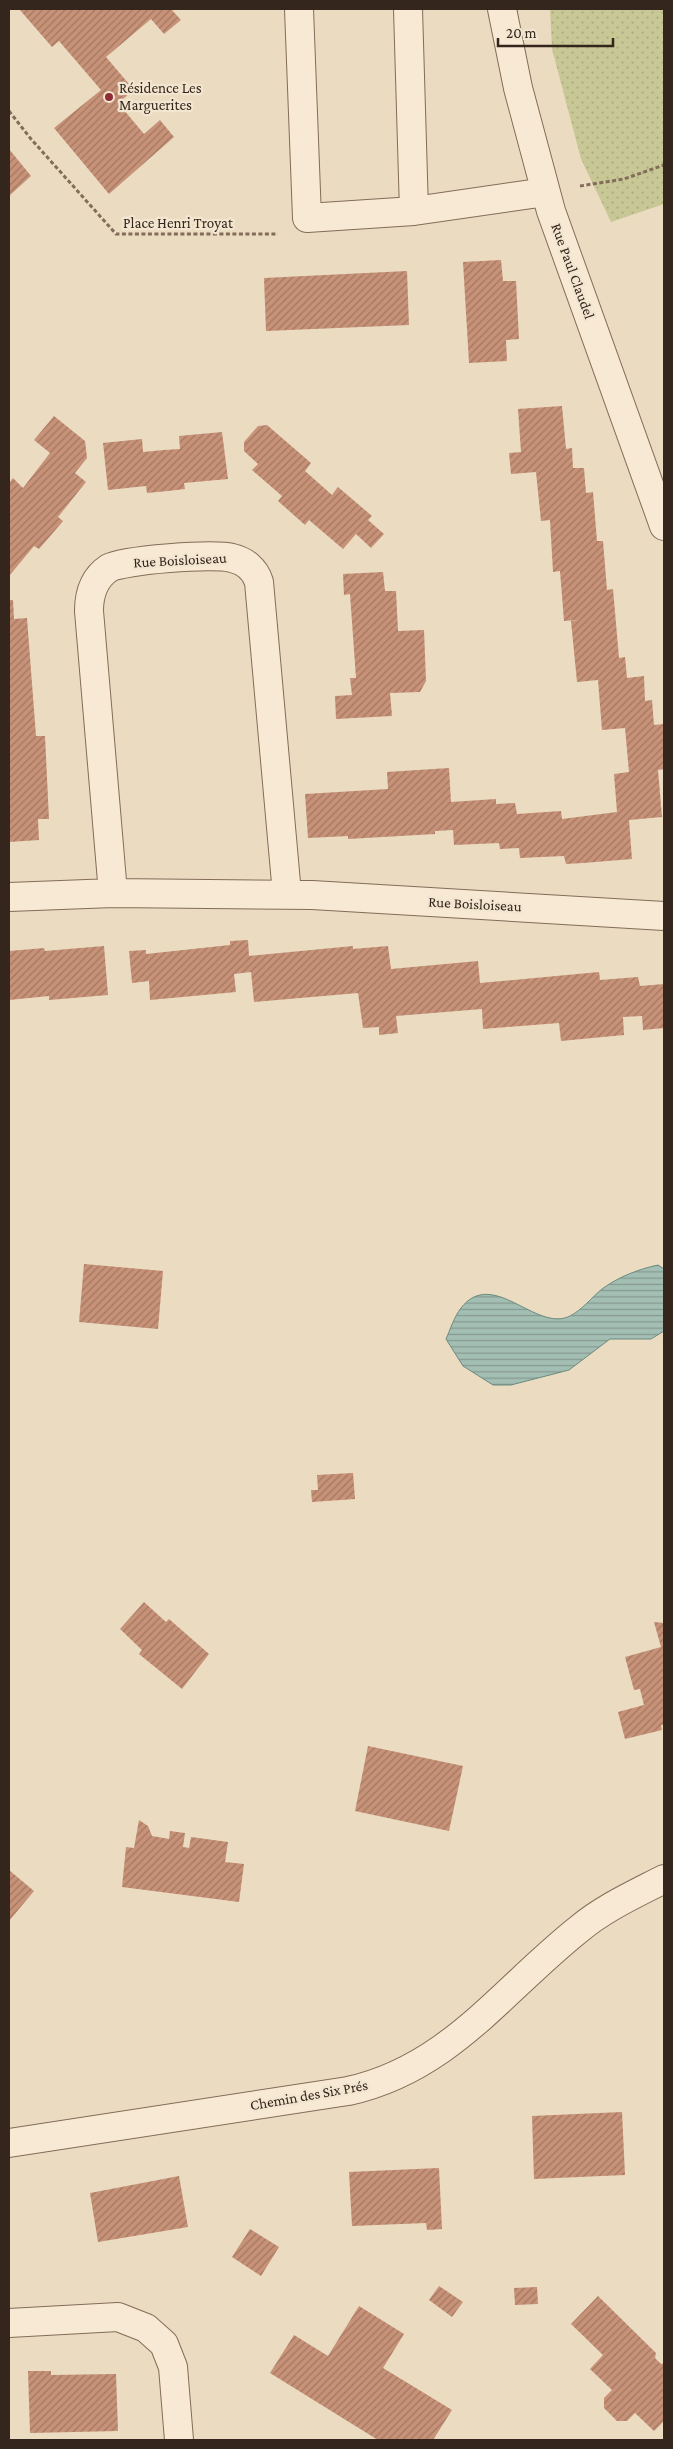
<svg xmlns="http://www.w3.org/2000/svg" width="673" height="2449" viewBox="0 0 673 2449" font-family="'Crimson Pro',serif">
	<defs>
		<pattern id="park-dots" width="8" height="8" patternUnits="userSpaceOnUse" patternTransform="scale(1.25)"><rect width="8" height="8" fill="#c7c895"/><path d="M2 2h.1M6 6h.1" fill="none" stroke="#acac80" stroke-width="1.8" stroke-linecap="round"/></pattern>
		<pattern id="water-rules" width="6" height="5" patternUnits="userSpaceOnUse" patternTransform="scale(1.25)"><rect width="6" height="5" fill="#a3beb3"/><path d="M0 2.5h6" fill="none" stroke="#869a91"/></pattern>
		<pattern id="building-hatch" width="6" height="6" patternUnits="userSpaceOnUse" patternTransform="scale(1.25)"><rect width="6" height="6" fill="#c79278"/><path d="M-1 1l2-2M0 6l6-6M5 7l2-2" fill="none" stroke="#a27762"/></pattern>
	</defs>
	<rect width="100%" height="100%" fill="#ebdbc1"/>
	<!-- park -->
	<path fill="url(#park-dots)" d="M 550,9 L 664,9 L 664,204 L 611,222 L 581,159 L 552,49 Z"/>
	<!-- water -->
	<path fill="url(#water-rules)" stroke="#6b8b80" d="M 658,1265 L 664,1269 L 664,1331 L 651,1339 L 610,1339 L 569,1370 L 511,1385 L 493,1385 L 463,1366 L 446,1339 C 450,1330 454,1317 461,1308 C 493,1267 536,1333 570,1316 C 582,1310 592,1297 602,1289 C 618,1277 639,1269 658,1265 Z"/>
	<!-- building -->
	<path fill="url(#building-hatch)" d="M 19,9 L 171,9 L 181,20 L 164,34 L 151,19 L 106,57 L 134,90 L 118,103 L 144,134 L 160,120 L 174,137 L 109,194 L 54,128 L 101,90 L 59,41 L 52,47 Z
		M 9,149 L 31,176 L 9,196 Z
		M 501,260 L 503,281 L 516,281 L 519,339 L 506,340 L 507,361 L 469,363 L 463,262 Z
		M 407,271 L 409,325 L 266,331 L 264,278 Z
		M 562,406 L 566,449 L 572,448 L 573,468 L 584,468 L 586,493 L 593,492 L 597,541 L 603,541 L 607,590 L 613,589 L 619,658 L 625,657 L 627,678 L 644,676 L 645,701 L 652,700 L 654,725 L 664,724 L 664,769 L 658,770 L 662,817 L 629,820 L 632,859 L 583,863 L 566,864 L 564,856 L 520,858 L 519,848 L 500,849 L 499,843 L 454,845 L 453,830 L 435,831 L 435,834 L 348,839 L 348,836 L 308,838 L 305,794 L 388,789 L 387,772 L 449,768 L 451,802 L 496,799 L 496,804 L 515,803 L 517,814 L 561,811 L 562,819 L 617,812 L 614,774 L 629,772 L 625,728 L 602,730 L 598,680 L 577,682 L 571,621 L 579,620 L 564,621 L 560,571 L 553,572 L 550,520 L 541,521 L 536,472 L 511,474 L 509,453 L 521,452 L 518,409 Z
		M 54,416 L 85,441 L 87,458 L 75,473 L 86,482 L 58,517 L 63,521 L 52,534 L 39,549 L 34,546 L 9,576 L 9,483 L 13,478 L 23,488 L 50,453 L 34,440 Z
		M 267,425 L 311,463 L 305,471 L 332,495 L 338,487 L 372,516 L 368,520 L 384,534 L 371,548 L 356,534 L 343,549 L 309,520 L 305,525 L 278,501 L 282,496 L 252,470 L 258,464 L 244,451 L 244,442 L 258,426 Z
		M 222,432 L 228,479 L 184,483 L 185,489 L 168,491 L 147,493 L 146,486 L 108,490 L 103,443 L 142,439 L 143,452 L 164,450 L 180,449 L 179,436 Z
		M 383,572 L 385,591 L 396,591 L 398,631 L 424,630 L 426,681 L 420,692 L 390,693 L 392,716 L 336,719 L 335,696 L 352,695 L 350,678 L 356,678 L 350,594 L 344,595 L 343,574 Z
		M 9,600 L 13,600 L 14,619 L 27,618 L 36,736 L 45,736 L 49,819 L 38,819 L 39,840 L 9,842 Z
		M 248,940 L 249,956 L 353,946 L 353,949 L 388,946 L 391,969 L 478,961 L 480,983 L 599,972 L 600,980 L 638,977 L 640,986 L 664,984 L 664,1028 L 643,1030 L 642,1016 L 623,1017 L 624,1035 L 561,1041 L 559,1023 L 483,1029 L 482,1009 L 396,1016 L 398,1033 L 379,1035 L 379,1027 L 363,1028 L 358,993 L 254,1002 L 251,972 L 234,974 L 236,992 L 150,1000 L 149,981 L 132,983 L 129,951 L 146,950 L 146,954 L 230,945 L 230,941 Z
		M 104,946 L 108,995 L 49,1000 L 49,996 L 9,1000 L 9,951 L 44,948 L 45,951 Z
		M 84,1264 L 163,1271 L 158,1329 L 79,1322 Z
		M 353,1473 L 355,1499 L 312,1502 L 311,1490 L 318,1490 L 317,1475 Z
		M 144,1602 L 166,1622 L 169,1619 L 209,1654 L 182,1689 L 139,1654 L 142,1650 L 120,1629 Z
		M 654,1622 L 664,1623 L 664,1725 L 661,1725 L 662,1730 L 625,1739 L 618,1712 L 644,1705 L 640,1689 L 634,1690 L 625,1657 L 661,1647 Z
		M 368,1746 L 463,1766 L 449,1831 L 355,1811 Z
		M 139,1820 L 148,1826 L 152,1836 L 169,1839 L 170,1831 L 185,1833 L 183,1847 L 189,1848 L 191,1837 L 228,1842 L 225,1862 L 244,1864 L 239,1902 L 122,1887 L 126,1847 L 134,1848 Z
		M 9,1870 L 34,1891 L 9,1921 Z
		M 622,2112 L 625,2175 L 534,2179 L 532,2116 Z
		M 439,2168 L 442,2229 L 427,2230 L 426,2223 L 352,2226 L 349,2172 Z
		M 179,2176 L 188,2227 L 98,2242 L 90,2193 Z
		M 250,2229 L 279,2247 L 261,2276 L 232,2257 Z
		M 439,2286 L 463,2302 L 452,2317 L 429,2300 Z
		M 537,2287 L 538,2304 L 515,2305 L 514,2288 Z
		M 598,2296 L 656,2353 L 655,2358 L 661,2364 L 664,2363 L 664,2421 L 654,2431 L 635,2413 L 627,2421 L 617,2421 L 604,2408 L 604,2398 L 612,2390 L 590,2369 L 603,2355 L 571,2324 Z
		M 359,2306 L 404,2334 L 383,2368 L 452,2410 L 433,2440 L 378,2440 L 270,2373 L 294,2335 L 328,2356 Z
		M 28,2371 L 51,2371 L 51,2375 L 116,2374 L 118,2431 L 30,2433 Z"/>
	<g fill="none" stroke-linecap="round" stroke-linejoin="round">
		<defs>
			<path id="minor" d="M 299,9 L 307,218 L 414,211 L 546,192
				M 408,9 L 414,211
				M 502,9 L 518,88 L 551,211 L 664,526
				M 113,893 L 89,611 C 89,594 94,578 109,568 C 123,560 215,553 232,558 C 245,561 255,569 259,582 L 287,894
				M 9,897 L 113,893 L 312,895 L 664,916
				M 9,2143 L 348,2091 C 449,2069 502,1990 579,1929 C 604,1908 635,1894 664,1879
				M 9,2323 L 118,2317 L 146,2328 L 164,2344 L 173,2367 L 179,2440"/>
		</defs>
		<!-- minor casing -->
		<use href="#minor" stroke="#836c59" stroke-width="30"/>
		<!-- path -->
		<path stroke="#836c59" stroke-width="3" stroke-dasharray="4 2.5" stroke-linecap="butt" d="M 9,111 L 31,139 L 116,234 L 278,234
			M 580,186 L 624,179 L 664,165"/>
		<!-- minor -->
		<use href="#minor" stroke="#f7e9d3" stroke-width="28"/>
	</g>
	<!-- markers -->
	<circle fill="#8f2d36" stroke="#f3e6d0" stroke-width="2" cx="109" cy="97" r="5"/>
	<g text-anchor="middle" stroke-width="4.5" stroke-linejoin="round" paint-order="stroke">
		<!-- poi labels -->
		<g font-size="15" fill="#34261d" stroke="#f3e6d0" text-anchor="start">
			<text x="119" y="93">Résidence Les<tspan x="119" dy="17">Marguerites</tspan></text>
		</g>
		<!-- street labels -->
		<g font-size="15" fill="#34261d" stroke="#f3e6d0">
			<text x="178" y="228">Place Henri Troyat</text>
			<text transform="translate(573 271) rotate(70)" y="5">Rue Paul Claudel</text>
			<text transform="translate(180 560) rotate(-3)" y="5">Rue Boisloiseau</text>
			<text transform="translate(475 904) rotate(3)" y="5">Rue Boisloiseau</text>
			<text transform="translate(309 2095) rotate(-10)" y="5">Chemin des Six Prés</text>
		</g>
	</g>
	<!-- border -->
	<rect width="673" height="2449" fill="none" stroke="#34261d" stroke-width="20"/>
	<!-- scale -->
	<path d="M498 38v8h115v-8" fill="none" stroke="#34261d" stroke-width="2.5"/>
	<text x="506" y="38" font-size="15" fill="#34261d" stroke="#f3e6d0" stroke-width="4" paint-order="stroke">20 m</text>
</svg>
